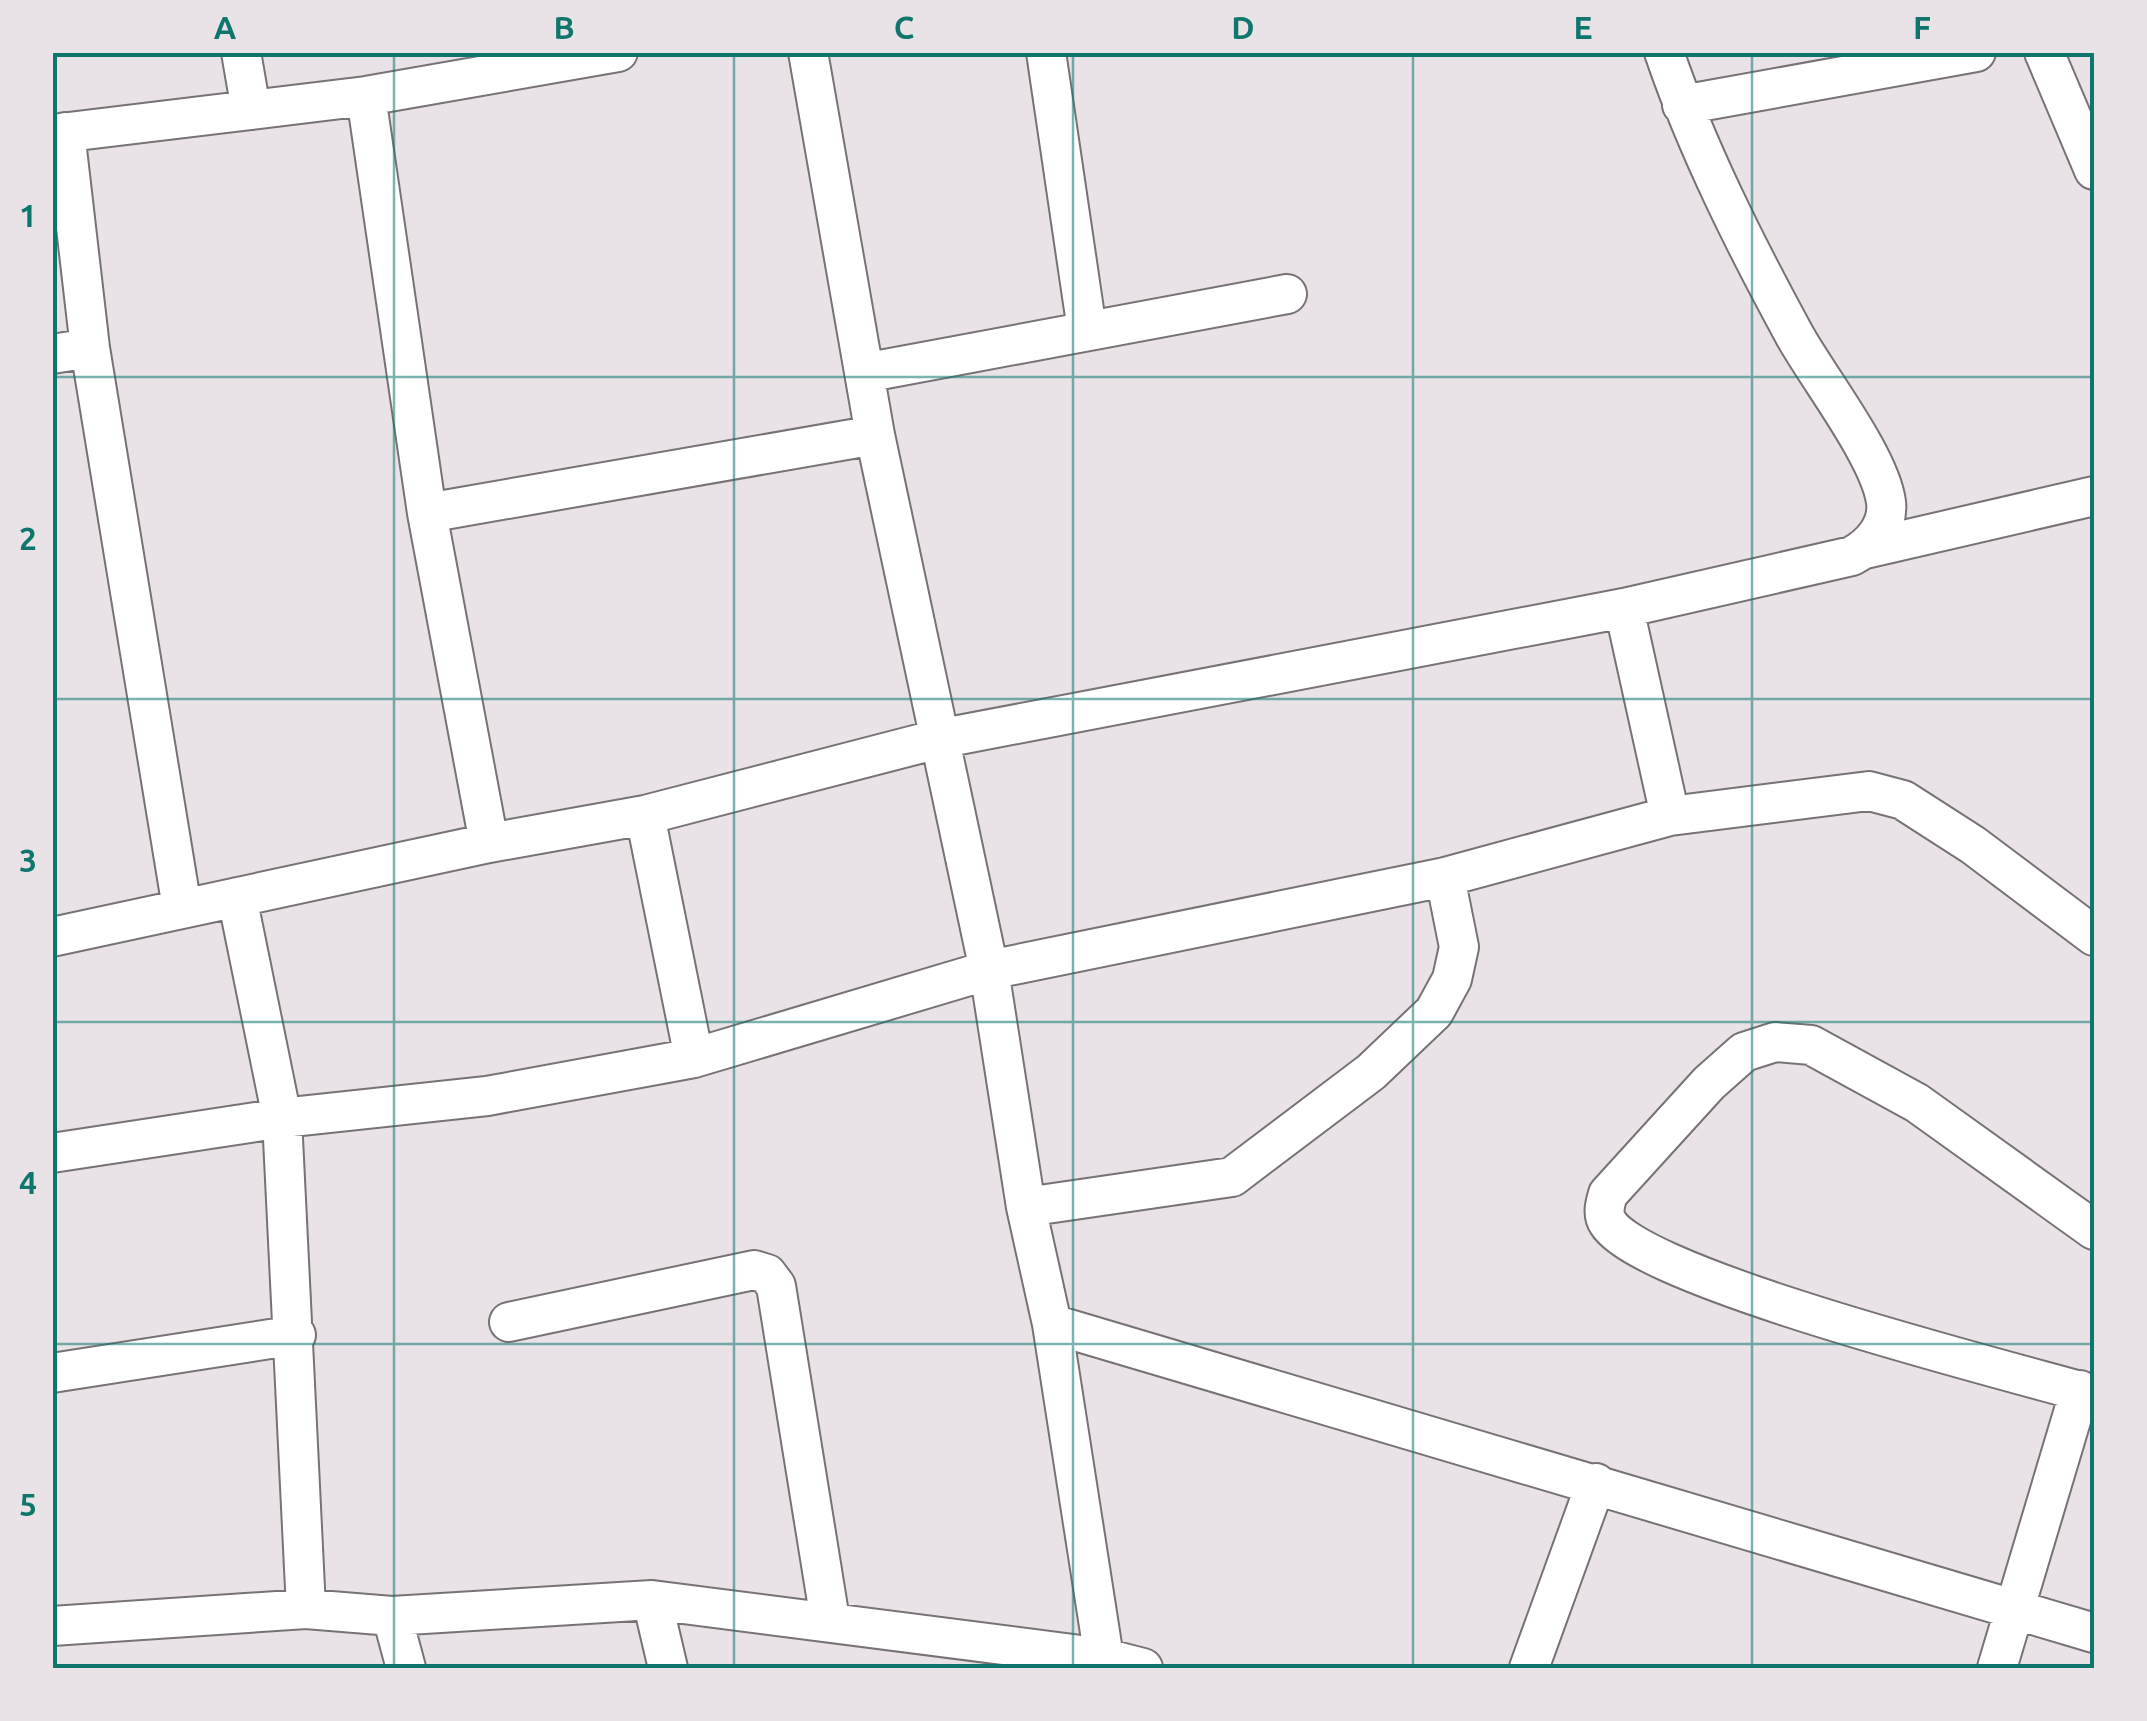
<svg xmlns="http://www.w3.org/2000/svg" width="2147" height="1721" viewBox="0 0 2147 1721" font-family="Ubuntu,sans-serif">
	<rect width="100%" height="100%" fill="#e9e3e7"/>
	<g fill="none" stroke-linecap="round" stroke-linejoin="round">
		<defs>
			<path id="minor" d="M 241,52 L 251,110
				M 808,52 L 875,435 L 989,970 L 1026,1207 L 1052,1324
				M 1046,52 L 1087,330
				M 2044,52 L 2094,170
				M 366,96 L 427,513 L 489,843
				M 1682,105 L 1976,52
				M 65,132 L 90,348 L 182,908
				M 52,134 L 366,96 L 618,52
				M 52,354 L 90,348
				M 864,373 L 1287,294
				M 427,513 L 875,435
				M 1865,549 L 2094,496
				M 1624,608 L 1670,816
				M 645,815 L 694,1058
				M 52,937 L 489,843 L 645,815 L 938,739 L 1624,608 L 1852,556 C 1871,546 1889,526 1886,502 C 1880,457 1819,379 1795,336 C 1746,246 1697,149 1664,52
				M 52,1153 L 282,1118 L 487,1096 L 694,1058 L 989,970 L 1445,877 L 1670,816 L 1869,791 L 1903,800 L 1973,845 L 2094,936
				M 1026,1207 L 1232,1177 L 1371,1072 L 1434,1012 L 1452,979 L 1459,947 L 1445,877
				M 2094,1230 L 1917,1103 L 1811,1045 L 1775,1042 L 1744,1052 L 1709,1083 L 1608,1194 C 1605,1204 1602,1214 1608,1223 C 1642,1279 2014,1372 2094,1395
				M 509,1322 L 754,1270 L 767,1274 L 776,1286 L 830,1620
				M 52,1373 L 296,1335
				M 652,1600 L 668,1668
				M 306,1609 L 392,1616 L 652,1600 L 1104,1658 L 1143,1668
				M 392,1616 L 406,1668
				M 52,1626 L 306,1609 L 282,1118 L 237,897
				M 1104,1658 L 1052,1324 L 2094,1633
				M 1529,1668 L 1596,1483
				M 1997,1668 L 2080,1390"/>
		</defs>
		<!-- minor casing -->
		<use href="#minor" stroke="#777275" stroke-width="42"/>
		<!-- minor -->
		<use href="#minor" stroke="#fff" stroke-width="38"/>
	</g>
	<!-- grid -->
	<path fill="none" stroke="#0f766e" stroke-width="2.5" stroke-opacity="0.55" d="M 394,52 L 394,1668M 734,52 L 734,1668M 1073,52 L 1073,1668M 1413,52 L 1413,1668M 1752,52 L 1752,1668M 52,377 L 2094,377M 52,699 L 2094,699M 52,1022 L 2094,1022M 52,1344 L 2094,1344"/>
	<!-- border -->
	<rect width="2147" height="1721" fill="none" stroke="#e9e3e7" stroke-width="110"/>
	<rect x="55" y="55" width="2037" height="1611" fill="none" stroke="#0f766e" stroke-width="4"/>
	<g font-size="32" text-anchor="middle" font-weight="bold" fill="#0f766e">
		<text x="225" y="39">A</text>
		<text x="564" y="39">B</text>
		<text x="904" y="39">C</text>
		<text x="1243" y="39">D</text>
		<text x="1583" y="39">E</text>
		<text x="1922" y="39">F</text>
		<text x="28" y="227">1</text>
		<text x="28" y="550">2</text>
		<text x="28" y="872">3</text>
		<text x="28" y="1194">4</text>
		<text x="28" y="1516">5</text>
	</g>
</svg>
